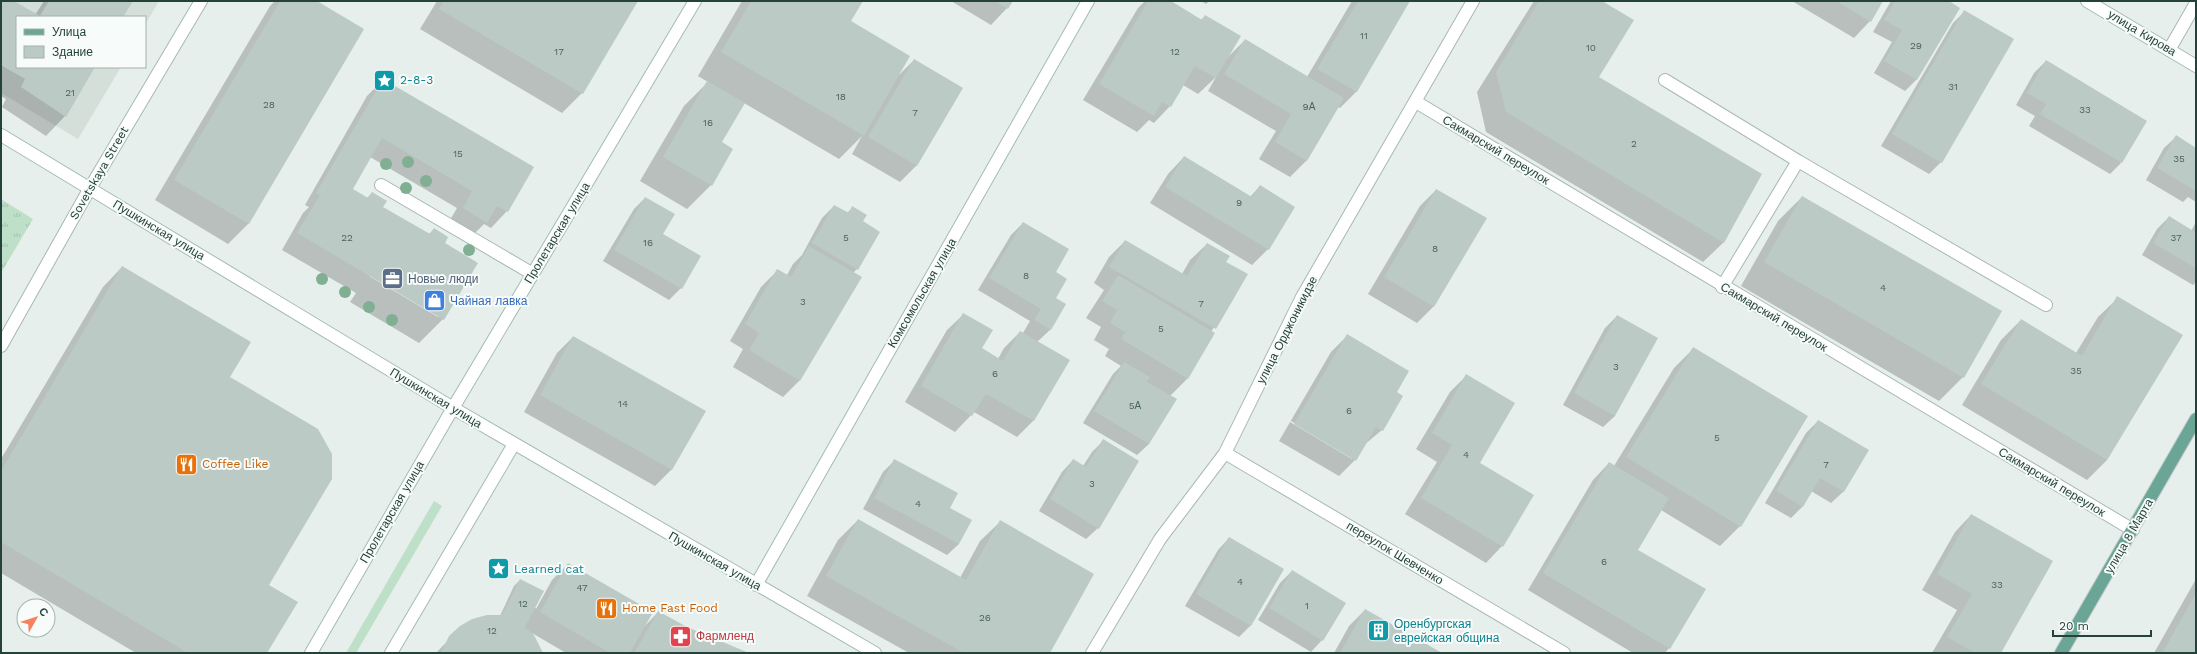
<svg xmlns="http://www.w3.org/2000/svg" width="2197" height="654" viewBox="0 0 2197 654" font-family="'Work Sans',sans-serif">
	<defs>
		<pattern id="park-tufts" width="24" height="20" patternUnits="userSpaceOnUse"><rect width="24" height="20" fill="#bfe0c8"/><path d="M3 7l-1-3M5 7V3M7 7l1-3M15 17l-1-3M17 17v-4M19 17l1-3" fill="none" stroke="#a4c1ad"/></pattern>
	</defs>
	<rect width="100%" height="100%" fill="#e6efeb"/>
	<!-- built -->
	<path fill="#d4dfda" d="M 1,1 L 159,1 L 145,25 L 145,17 L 17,17 L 17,67 L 121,67 L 78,139 L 1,93 Z"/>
	<!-- grass -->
	<path fill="#bfe0c8" d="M 434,501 L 442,506 L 356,653 L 346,653 Z"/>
	<!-- park -->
	<path fill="url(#park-tufts)" d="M 1,199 L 33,219 L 1,273 Z"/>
	<!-- shadow -->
	<path fill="#0003" fill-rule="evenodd" d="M 1,1 L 13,1 L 35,15 L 44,1 L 131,1 L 122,17 L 17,17 L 17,67 L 94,67 L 65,116 L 46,136 L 2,107 L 6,99 L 1,96 Z
		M 275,1 L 315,1 L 363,30 L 248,224 L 228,244 L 155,200 L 270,6 Z
		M 437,1 L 637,1 L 582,93 L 562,113 L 420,29 Z
		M 742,1 L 862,1 L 849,22 L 899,75 L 914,60 L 962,88 L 916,166 L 900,182 L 852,154 L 862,136 L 839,159 L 744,103 L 721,142 L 711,185 L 687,209 L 640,181 L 684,106 L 708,82 L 698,76 Z
		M 951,1 L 1012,1 L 1007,8 L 991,25 Z
		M 1145,1 L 1169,1 L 1201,20 L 1205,16 L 1228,57 L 1245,40 L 1307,77 L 1352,1 L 1409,1 L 1356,92 L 1340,108 L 1338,107 L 1306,161 L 1290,177 L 1259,159 L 1276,131 L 1208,91 L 1216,77 L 1198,94 L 1183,85 L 1170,106 L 1154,123 L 1149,120 L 1137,132 L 1083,100 L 1138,8 Z
		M 1201,1 L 1209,1 L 1206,4 Z
		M 1534,1 L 1600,1 L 1598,78 L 1761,175 L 1723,243 L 1703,262 L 1486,132 L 1477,92 Z
		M 1792,1 L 1882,1 L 1870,21 L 1854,38 Z
		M 1891,1 L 1947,1 L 1958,8 L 1916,80 L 1905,91 L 1874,73 L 1892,42 L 1873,32 Z
		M 1965,11 L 1941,162 L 1929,174 L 1881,146 L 1953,23 Z
		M 2046,61 L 2121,163 L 2110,174 L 2029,126 L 2035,116 L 2016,105 L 2034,73 Z
		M 383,80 L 507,211 L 491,228 L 484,224 L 470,238 L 447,225 L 457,208 L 370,157 L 351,189 L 366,199 L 372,193 L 382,208 L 428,235 L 434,229 L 441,247 L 443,319 L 419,343 L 350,302 L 356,293 L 282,250 L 303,213 L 309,207 L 305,205 L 367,96 ZM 370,275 L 438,315 L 438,317 L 369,276 Z
		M 2176,137 L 2196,149 L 2196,202 L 2188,197 L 2183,202 L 2146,180 L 2164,148 Z
		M 1184,157 L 1250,197 L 1260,186 L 1268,249 L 1252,265 L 1150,203 L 1168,174 Z
		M 1436,190 L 1485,219 L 1433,307 L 1417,323 L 1368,294 L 1420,206 Z
		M 1802,197 L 1963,377 L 1939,401 L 1741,286 L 1778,221 Z
		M 645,198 L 662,234 L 700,256 L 681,288 L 669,300 L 603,261 L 634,209 Z
		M 834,206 L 847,213 L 853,207 L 857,269 L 853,273 L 800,380 L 783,397 L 733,367 L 743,349 L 730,341 L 761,287 L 778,270 L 787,275 L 793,264 L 802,255 L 822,218 Z
		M 2169,217 L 2191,231 L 2196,222 L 2196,282 L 2193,285 L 2142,255 L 2157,229 Z
		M 1023,223 L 1054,272 L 1054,298 L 1065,305 L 1050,330 L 1037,342 L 1068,360 L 1033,421 L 1017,437 L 974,412 L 955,432 L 905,402 L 947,330 L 964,314 L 981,349 L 998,359 L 1004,348 L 1020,332 L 1023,333 L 1030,321 L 978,290 L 1011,235 Z
		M 1125,241 L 1182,274 L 1190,260 L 1207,244 L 1225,262 L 1246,275 L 1211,332 L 1214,334 L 1187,379 L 1170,396 L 1149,444 L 1137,455 L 1083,423 L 1113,374 L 1121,366 L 1105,356 L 1109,349 L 1094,340 L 1101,327 L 1086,318 L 1104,290 L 1094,283 L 1109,257 Z
		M 122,267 L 229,377 L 268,585 L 266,653 L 136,653 L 1,573 L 1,459 L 103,287 Z
		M 2118,298 L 2181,336 L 2107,460 L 2087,480 L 1962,405 L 2001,340 L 2021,320 L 2076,353 L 2098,317 Z
		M 1617,316 L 1615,416 L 1603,427 L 1563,405 L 1605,328 Z
		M 1347,336 L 1395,392 L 1382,430 L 1364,445 L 1355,460 L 1339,476 L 1279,441 L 1331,352 ZM 1291,421 L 1352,457 L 1352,459 L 1290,422 Z
		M 573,337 L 672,469 L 655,486 L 524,412 L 557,353 Z
		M 1694,348 L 1740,526 L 1720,546 L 1661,510 L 1637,550 L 1669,648 L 1665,653 L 1633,653 L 1528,590 L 1593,480 L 1609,463 L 1614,466 L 1674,368 Z
		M 1467,375 L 1478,463 L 1502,546 L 1486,563 L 1405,514 L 1437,462 L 1416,449 L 1450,392 Z
		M 1818,421 L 1867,450 L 1843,492 L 1831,503 L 1811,491 L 1802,507 L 1791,518 L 1765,503 L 1806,433 Z
		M 1103,441 L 1098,528 L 1086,539 L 1039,511 L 1062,472 L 1073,460 L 1083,466 L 1092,452 Z
		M 895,460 L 948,508 L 959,544 L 947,555 L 863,509 L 883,472 Z
		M 1971,515 L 2000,653 L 1932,653 L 1957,610 L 1922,590 L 1955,532 Z
		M 858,520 L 960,578 L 980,541 L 1000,522 L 1049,653 L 909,653 L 807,596 L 838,540 Z
		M 1229,538 L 1283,570 L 1250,626 L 1239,637 L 1185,606 L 1218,550 Z
		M 568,564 L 645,626 L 658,612 L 686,628 L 747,653 L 566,653 L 532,633 L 542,653 L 436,653 L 461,627 L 500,616 L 514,586 L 520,580 L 536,609 L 552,580 Z
		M 1292,571 L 1322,640 L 1311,652 L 1258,620 L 1280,583 Z
		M 2196,579 L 2196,653 L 2154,653 Z
		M 1365,610 L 1440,653 L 1334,653 L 1349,626 Z"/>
	<!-- building -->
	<path fill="#bbcac4" d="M 1,1 L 14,1 L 40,16 L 49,1 L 133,1 L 123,17 L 17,17 L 17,67 L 95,67 L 66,117 L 21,87 L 25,79 L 1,65 Z
		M 280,1 L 317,1 L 364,29 L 249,224 L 174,180 Z
		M 444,1 L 638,1 L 583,94 L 439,9 Z
		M 751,1 L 863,1 L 851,21 L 910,56 L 864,136 L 721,52 Z
		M 995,1 L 1013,1 L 1008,9 Z
		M 1148,1 L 1171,1 L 1202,20 L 1205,15 L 1241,36 L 1216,78 L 1195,66 L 1171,107 L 1162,102 L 1154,116 L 1099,84 Z
		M 1358,1 L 1410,1 L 1357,92 L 1317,69 Z
		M 1539,1 L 1602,1 L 1634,20 L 1599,77 L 1762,174 L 1724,243 L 1506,112 L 1496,72 Z
		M 1836,1 L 1883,1 L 1871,22 Z
		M 1895,1 L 1949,1 L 1960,8 L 1917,80 L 1884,61 L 1902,30 L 1884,20 Z
		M 1964,10 L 2014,39 L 1942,163 L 1892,134 Z
		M 1245,39 L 1344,98 L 1307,161 L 1275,142 L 1291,114 L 1224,74 Z
		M 914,59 L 963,88 L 917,166 L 868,137 Z
		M 2046,60 L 2147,121 L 2122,163 L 2040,114 L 2046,104 L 2027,93 Z
		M 383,79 L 534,167 L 508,212 L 497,206 L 487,223 L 463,208 L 472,191 L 382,138 L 353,189 L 368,198 L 372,192 L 387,201 L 383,207 L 430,234 L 434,228 L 448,237 L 445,243 L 478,263 L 444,320 L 297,233 L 320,195 L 316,193 Z
		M 707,81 L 745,103 L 722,142 L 733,149 L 712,186 L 663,157 Z
		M 2176,135 L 2196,148 L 2196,191 L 2157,168 Z
		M 1184,156 L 1252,197 L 1260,185 L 1295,207 L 1269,250 L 1165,187 Z
		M 1436,189 L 1487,218 L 1434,307 L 1384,277 Z
		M 1802,196 L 2002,311 L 1964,378 L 1764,262 Z
		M 645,197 L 675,214 L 663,234 L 701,256 L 682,289 L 614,250 Z
		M 834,205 L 849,213 L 852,206 L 867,215 L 863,221 L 880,232 L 858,270 L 812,243 Z
		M 2169,216 L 2195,232 L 2196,229 L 2196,268 L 2153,243 Z
		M 1023,222 L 1069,249 L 1056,272 L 1067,279 L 1056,298 L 1066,304 L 1051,330 L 1034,320 L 1041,309 L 989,278 Z
		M 1125,240 L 1187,276 L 1207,243 L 1230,256 L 1226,262 L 1248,274 L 1216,329 L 1109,267 Z
		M 809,246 L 862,277 L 800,381 L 749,350 L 759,333 L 745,324 L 777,269 L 791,277 Z
		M 122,266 L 251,342 L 230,377 L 318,429 L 332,454 L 332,479 L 269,585 L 298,602 L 267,653 L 188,653 L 1,542 L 1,471 Z
		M 1118,275 L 1215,333 L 1188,379 L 1121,339 L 1125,332 L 1110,323 L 1117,310 L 1102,301 Z
		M 2117,296 L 2183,335 L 2107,460 L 1981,384 L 2021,319 L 2082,356 Z
		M 963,313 L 993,330 L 982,348 L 1003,361 L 1020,331 L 1070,360 L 1034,421 L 986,394 L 972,416 L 921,386 Z
		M 1617,315 L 1658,338 L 1615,416 L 1574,393 Z
		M 1347,334 L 1409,371 L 1397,392 L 1403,396 L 1383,431 L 1376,427 L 1356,461 L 1294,424 Z
		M 573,336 L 706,411 L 672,470 L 540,395 Z
		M 1693,347 L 1808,416 L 1741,527 L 1626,457 Z
		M 1124,362 L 1150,377 L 1147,382 L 1177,399 L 1149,444 L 1094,411 Z
		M 1466,374 L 1515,403 L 1480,463 L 1534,495 L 1503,547 L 1421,498 L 1452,445 L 1432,433 Z
		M 1818,420 L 1869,450 L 1844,492 L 1820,478 L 1803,507 L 1776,491 Z
		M 1103,439 L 1139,461 L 1099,529 L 1050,499 L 1073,459 L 1086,467 Z
		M 894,459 L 958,493 L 950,508 L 972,520 L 959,544 L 874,498 Z
		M 1609,462 L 1669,498 L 1638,550 L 1706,589 L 1670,649 L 1543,573 Z
		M 1971,514 L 2053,561 L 2001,653 L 1975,653 L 1947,637 L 1972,594 L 1937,574 Z
		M 858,519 L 966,580 L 1000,520 L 1094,574 L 1050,653 L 964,653 L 826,576 Z
		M 1229,537 L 1284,569 L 1251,626 L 1196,594 Z
		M 568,563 L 653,612 L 630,653 L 610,653 L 540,612 Z
		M 1292,570 L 1346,603 L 1323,641 L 1269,608 Z
		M 520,579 L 544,591 L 525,627 L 534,635 L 543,653 L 441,653 L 449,636 L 460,626 L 472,619 L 487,615 L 502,615 Z
		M 2196,593 L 2196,653 L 2162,653 Z
		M 1365,609 L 1442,653 L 1340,653 Z
		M 658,611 L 687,627 L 749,653 L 634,653 Z"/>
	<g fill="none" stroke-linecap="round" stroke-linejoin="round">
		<defs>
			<path id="service" d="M 1665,80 L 1798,161
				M 381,185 L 533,274
				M 1722,287 L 1798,161 L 2046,305"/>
			<path id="pedestrian" d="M 1,346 L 90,188 L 201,1"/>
			<path id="minor" d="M 2169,50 L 2196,3
				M 1416,102 L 2133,530
				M 1225,453 L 1564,653
				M 1092,653 L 1160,539 L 1225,453 L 1302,297 L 1473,1"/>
			<path id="secondary" d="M 2087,1 L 2196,66
				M 1,135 L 453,408 L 875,653
				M 756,585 L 1088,1
				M 311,653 L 453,408 L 695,1
				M 391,653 L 514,444"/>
			<path id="primary" d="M 2061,653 L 2196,419"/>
		</defs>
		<!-- service casing -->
		<use href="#service" stroke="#a8b8b2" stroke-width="14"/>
		<!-- pedestrian casing -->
		<use href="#pedestrian" stroke="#a8b8b2" stroke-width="14"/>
		<!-- minor casing -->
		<use href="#minor" stroke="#a8b8b2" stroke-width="14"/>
		<!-- secondary casing -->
		<use href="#secondary" stroke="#a4bbb3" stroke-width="14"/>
		<!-- primary casing -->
		<use href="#primary" stroke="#c2cac8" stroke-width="14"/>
		<!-- service -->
		<use href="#service" stroke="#fff" stroke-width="12"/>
		<!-- pedestrian -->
		<use href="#pedestrian" stroke="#fff" stroke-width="12"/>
		<!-- minor -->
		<use href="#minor" stroke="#fff" stroke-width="12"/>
		<!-- secondary -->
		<use href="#secondary" stroke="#fff" stroke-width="12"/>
		<!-- primary -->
		<use href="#primary" stroke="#6aa596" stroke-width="12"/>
	</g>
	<!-- trees -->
	<g fill="#80af93">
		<circle cx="408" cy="162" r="6"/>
		<circle cx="386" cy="164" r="6"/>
		<circle cx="426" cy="181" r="6"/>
		<circle cx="406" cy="188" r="6"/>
		<circle cx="469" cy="250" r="6"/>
		<circle cx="322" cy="279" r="6"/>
		<circle cx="345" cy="292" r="6"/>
		<circle cx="369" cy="307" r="6"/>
		<circle cx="392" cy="320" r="6"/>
	</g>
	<!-- icons -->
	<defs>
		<symbol id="sight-square" viewBox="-11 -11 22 22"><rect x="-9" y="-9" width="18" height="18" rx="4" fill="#0f9aa8" stroke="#f7fbf9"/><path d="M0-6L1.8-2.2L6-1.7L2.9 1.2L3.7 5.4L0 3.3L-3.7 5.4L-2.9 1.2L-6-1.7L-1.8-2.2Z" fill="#fff"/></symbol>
		<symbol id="office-square" viewBox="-11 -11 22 22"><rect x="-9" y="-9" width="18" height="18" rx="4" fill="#5c6f8a" stroke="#f7fbf9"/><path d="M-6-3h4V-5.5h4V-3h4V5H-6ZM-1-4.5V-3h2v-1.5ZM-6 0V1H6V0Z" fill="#fff"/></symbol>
		<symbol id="shop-square" viewBox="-11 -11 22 22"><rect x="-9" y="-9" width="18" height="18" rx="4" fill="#3f7fe0" stroke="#f7fbf9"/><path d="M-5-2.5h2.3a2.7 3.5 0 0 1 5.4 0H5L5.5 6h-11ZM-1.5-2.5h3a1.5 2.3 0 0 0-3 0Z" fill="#fff"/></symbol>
		<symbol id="restaurant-square" viewBox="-11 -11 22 22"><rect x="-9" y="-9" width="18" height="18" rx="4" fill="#e8710a" stroke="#f7fbf9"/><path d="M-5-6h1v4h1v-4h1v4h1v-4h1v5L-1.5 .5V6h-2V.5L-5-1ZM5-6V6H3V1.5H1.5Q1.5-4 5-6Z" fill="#fff"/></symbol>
		<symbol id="building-square" viewBox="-11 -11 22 22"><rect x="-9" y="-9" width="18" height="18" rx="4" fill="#0f9aa8" stroke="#f7fbf9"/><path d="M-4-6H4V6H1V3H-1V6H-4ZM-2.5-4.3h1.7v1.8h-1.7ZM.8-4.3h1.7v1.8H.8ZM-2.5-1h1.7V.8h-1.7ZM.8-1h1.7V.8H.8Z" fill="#fff"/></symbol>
		<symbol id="pharmacy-square" viewBox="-11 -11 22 22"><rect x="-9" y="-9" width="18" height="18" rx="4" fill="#e0444e" stroke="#f7fbf9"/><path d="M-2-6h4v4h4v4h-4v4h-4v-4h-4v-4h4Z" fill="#fff"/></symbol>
	</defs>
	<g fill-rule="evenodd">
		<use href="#sight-square" x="372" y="68" width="25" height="25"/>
		<use href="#office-square" x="380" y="266" width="25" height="25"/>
		<use href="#shop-square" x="422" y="288" width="25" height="25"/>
		<use href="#restaurant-square" x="174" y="452" width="25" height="25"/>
		<use href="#sight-square" x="486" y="556" width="25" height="25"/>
		<use href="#restaurant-square" x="594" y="596" width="25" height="25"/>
		<use href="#building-square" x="1366" y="618" width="25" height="25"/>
		<use href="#pharmacy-square" x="668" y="624" width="25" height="25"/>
	</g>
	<g text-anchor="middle" stroke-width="4" stroke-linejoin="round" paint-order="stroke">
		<!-- number labels -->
		<g font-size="10" fill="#4a645c">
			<text x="1364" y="39">11</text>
			<text x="1916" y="49">29</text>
			<text x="1591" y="51">10</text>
			<text x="559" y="55">17</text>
			<text x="1175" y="55">12</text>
			<text x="1953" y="90">31</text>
			<text x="70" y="96">21</text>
			<text x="841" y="100">18</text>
			<text x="269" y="108">28</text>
			<text x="1309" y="110">9А</text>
			<text x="2085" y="113">33</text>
			<text x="915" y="116">7</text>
			<text x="708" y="126">16</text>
			<text x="1634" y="147">2</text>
			<text x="458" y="157">15</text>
			<text x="2179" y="162">35</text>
			<text x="1239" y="206">9</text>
			<text x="347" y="241">22</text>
			<text x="846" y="241">5</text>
			<text x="2176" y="241">37</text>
			<text x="648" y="246">16</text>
			<text x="1435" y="252">8</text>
			<text x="1026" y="279">8</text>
			<text x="1883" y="291">4</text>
			<text x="803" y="305">3</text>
			<text x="1201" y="307">7</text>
			<text x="1161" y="332">5</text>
			<text x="1616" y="370">3</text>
			<text x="2076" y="374">35</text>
			<text x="995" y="377">6</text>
			<text x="623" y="407">14</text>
			<text x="1135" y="409">5А</text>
			<text x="1349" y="414">6</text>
			<text x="1717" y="441">5</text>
			<text x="1466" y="458">4</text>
			<text x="1826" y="468">7</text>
			<text x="1092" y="487">3</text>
			<text x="918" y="507">4</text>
			<text x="1604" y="565">6</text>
			<text x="1240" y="585">4</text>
			<text x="1997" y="588">33</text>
			<text x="582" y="591">47</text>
			<text x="523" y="607">12</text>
			<text x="1307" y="609">1</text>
			<text x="985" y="621">26</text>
			<text x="492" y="634">12</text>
		</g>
		<!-- street labels -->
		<g font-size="12" fill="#24423a" stroke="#f7fbf9">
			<text transform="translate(2142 33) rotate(31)" y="4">улица Кирова</text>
			<text transform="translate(1496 150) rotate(31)" y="4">Сакмарский переулок</text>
			<text transform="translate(99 173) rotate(-60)" y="4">Sovetskaya Street</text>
			<text transform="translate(159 230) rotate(31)" y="4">Пушкинская улица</text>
			<text transform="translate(557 233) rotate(-59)" y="4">Пролетарская улица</text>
			<text transform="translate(922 293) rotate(-60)" y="4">Комсомольская улица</text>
			<text transform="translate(1774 317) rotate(31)" y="4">Сакмарский переулок</text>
			<text transform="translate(1287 330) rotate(-63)" y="4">улица Орджоникидзе</text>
			<text transform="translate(436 398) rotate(31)" y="4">Пушкинская улица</text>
			<text transform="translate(2052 482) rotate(31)" y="4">Сакмарский переулок</text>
			<text transform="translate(392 512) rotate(-60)" y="4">Пролетарская улица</text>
			<text transform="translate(2129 536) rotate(-60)" y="4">улица 8 Марта</text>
			<text transform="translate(1395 553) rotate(31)" y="4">переулок Шевченко</text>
			<text transform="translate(715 561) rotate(30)" y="4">Пушкинская улица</text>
		</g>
		<!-- culture labels -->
		<g font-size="12" fill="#0d838f" stroke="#f7fbf9" text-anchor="start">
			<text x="400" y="84">2-8-3</text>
			<text x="514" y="573">Learned cat</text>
			<text x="1394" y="628">Оренбургская<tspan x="1394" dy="14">еврейская община</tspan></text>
		</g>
		<!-- service labels -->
		<g font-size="12" fill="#4e5e75" stroke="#f7fbf9" text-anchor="start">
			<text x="408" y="283">Новые люди</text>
		</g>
		<!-- shop labels -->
		<g font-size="12" fill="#366cbe" stroke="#f7fbf9" text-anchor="start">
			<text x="450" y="305">Чайная лавка</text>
		</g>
		<!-- food labels -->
		<g font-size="12" fill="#c56008" stroke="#f7fbf9" text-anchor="start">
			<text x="202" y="468">Coffee Like</text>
			<text x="622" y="612">Home Fast Food</text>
		</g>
		<!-- health labels -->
		<g font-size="12" fill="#be3a42" stroke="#f7fbf9" text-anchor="start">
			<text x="696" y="640">Фармленд</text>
		</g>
	</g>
	<!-- border -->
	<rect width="2197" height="654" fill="none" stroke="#24423a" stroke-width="4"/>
	<!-- legend -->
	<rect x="16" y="16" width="130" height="52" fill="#f7fbf9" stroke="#a3b1ad"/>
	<rect x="24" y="29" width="20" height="6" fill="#6aa596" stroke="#a3b1ad"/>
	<text x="52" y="36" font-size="12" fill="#24423a">Улица</text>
	<rect x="24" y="46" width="20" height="12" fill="#bbcac4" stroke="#a3b1ad"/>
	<text x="52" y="56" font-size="12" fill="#24423a">Здание</text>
	<!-- north arrow -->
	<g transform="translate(36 618) rotate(51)"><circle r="19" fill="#f7fbf9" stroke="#a3b1ad"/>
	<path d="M0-3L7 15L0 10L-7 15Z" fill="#f4845f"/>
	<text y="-6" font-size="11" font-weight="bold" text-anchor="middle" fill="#24423a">С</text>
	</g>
	<!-- scale -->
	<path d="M2053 630v6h98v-6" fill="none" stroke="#24423a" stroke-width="2"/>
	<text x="2059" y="630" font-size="12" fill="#24423a" stroke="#f7fbf9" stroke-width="3" paint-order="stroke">20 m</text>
</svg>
